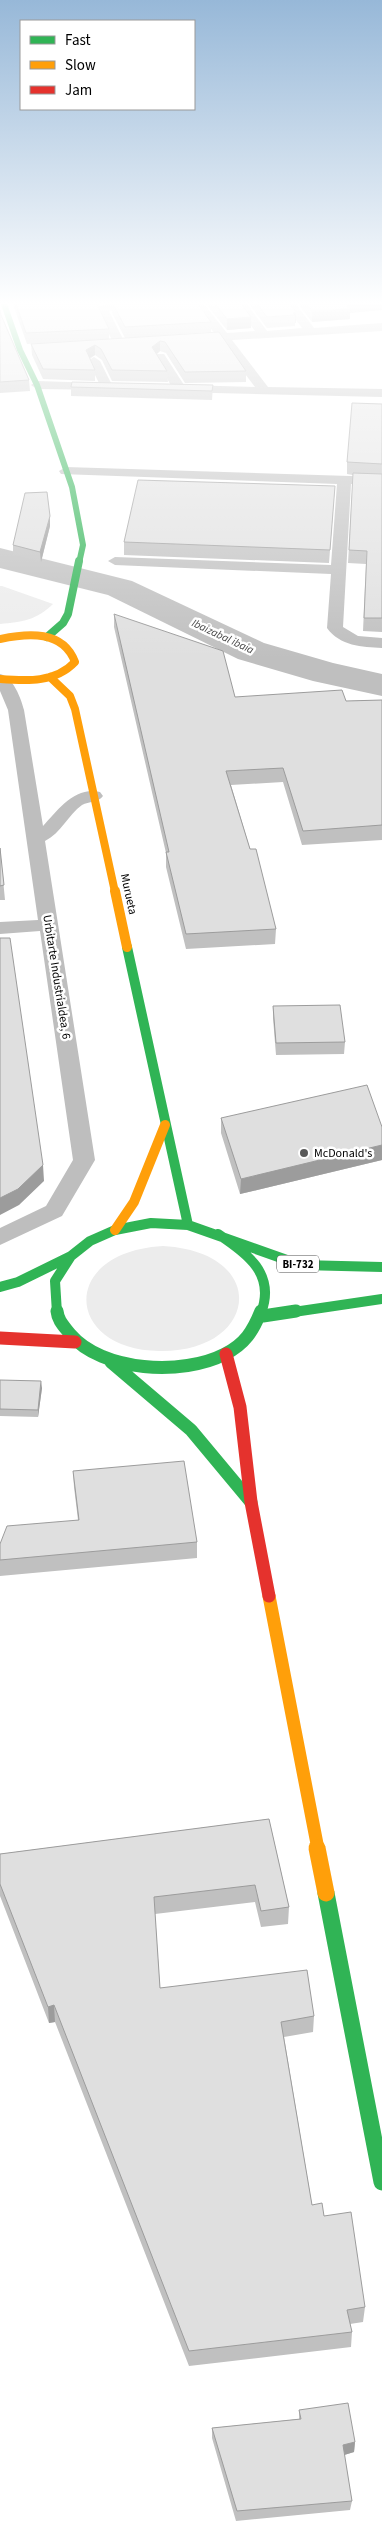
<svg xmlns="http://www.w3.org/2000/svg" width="382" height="2533" viewBox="0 0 382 2533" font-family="'Source Sans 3',sans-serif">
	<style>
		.green { fill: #ececec }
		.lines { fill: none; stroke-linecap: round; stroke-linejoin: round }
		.river { fill: #bfbfbf; fill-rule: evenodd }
		.street { fill: #bebebe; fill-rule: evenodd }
		.fast-far4 { stroke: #30b455; stroke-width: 6 }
		.fast-far3 { stroke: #30b455; stroke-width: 8 }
		.fast-far2 { stroke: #30b455; stroke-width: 10 }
		.fast-far1 { stroke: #30b455; stroke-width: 13 }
		.fast { stroke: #30b455; stroke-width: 17 }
		.slow-far3 { stroke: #ff9f0a; stroke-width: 8 }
		.slow-far2 { stroke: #ff9f0a; stroke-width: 10 }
		.slow-far1 { stroke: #ff9f0a; stroke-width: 13 }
		.slow { stroke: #ff9f0a; stroke-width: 17 }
		.jam { stroke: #e5322d; stroke-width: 13 }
		.wall { fill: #c0c0c0 }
		.shaded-wall { fill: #9c9c9c }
		.building { fill: #dfdfdf; stroke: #9c9c9c }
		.poi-dot { fill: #595959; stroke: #fff; stroke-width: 2 }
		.labels { text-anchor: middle; stroke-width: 5; stroke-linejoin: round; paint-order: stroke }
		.far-water-label { font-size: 11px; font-style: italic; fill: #444; stroke: #fff }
		.shield { fill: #fff; stroke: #4c4c4c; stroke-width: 1 }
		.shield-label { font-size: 11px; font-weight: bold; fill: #000 }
		.street-label { font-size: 12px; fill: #000; stroke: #fff }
		.poi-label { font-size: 12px; fill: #000; stroke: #fff; text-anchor: start }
	</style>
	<rect width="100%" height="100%" fill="#fff"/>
	<path class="green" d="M0,586H2L53,604C37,620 22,622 0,624Z
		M163,1246C271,1252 259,1353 159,1351C65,1350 58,1252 163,1246Z"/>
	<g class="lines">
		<path class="river" d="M0,548L132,581L264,643L333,663L382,674V696L313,681L238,659L108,595L0,568Z"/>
		<path class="street" d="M109,304L150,305L144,309L109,311L125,343L123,346H115L96,308L98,306Z
			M192,304H204L227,333L255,331L235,304H247L267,331L302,328L284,304H296L314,328L382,323V331L232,340L268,387L382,389V397L175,392L154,357L156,354H164L184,385L255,387L220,341L185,342L183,339L185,336L215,334Z
			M94,357L100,361L113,387L112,390L37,389L31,385L37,381L99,383L88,361Z
			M66,467L382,477V485L351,484L343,627L358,636L382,638V648C362,647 340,646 327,628L331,574L115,565L108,561L115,557L331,565L337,484L61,474L59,471Z
			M0,674C13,677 21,698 24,710L43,826C58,810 75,786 100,792L103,796C98,803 89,801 82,805C68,815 61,833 45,841L95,1160L62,1216L0,1245V1228L46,1206L73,1160L40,931L0,934V922L38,920L8,710L0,691Z"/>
		<path class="fast-far4" d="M4,304L20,350L37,385L72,487L83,545L79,563"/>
		<path class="fast-far3" d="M47,637L63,623L68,614L79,561"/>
		<path class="fast-far2" d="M127,947L188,1225
			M218,1234C247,1253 276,1274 261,1313
			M0,1287L18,1282L71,1256L90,1241L115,1230L151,1223L188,1225L301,1265L382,1267
			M57,1313L55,1281L71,1256
			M287,1313L382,1299"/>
		<path class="fast-far1" d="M57,1311C58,1321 64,1326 70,1334C102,1372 183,1376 225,1354C245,1344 253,1331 261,1311
			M263,1316L296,1311
			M111,1362L191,1430L251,1502"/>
		<path class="fast" d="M326,1893L382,2182"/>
		<path class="slow-far3" d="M0,639C28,633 63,630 75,662C55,683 27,681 0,679
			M50,677L70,696L75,709L115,892"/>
		<path class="slow-far2" d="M115,891L127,947
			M115,1230L134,1202L165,1125"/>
		<path class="slow-far1" d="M269,1596L318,1849"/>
		<path class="slow" d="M317,1848L326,1893"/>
		<path class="jam" d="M0,1338L75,1342
			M226,1354L240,1407L251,1502L269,1596"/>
	</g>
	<path class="wall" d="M13,304H100L98,306L109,329V339L27,344Z
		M112,304H198L211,322V332L125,338L112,313Z
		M206,304H241L251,328L227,330Z
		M249,304H290L296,312V323H295V326L267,328Z
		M298,304H382L350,313V319L312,322Z
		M0,310L1,315L29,380L30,391L0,393Z
		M219,332L246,371V382L185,383L166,353L160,351L157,354L167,371L168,382L112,381L102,360L95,355L90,359L95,370V381L43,379L32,355L31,344Z
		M213,385L212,400L71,396V387Z
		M382,404V632L363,631L366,564L348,563L353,475L347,474V462Z
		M335,486L329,563L124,555V542Z
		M50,516V526L41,562L13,555V545Z
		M114,614L235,697L346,701L382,700V840L302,845L283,782L231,785L250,849L276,929L275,944L186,949L166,867V853L114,627Z
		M0,848L5,900H0Z
		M273,1006L345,1042L344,1054L276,1055L273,1018Z
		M221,1118L382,1127V1160L240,1194L221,1133Z
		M0,1380L42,1388L38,1417L0,1416Z
		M73,1471L197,1542V1558L0,1576V1544L78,1520L74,1487Z
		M269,1819L289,1907L288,1924L261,1927L255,1902L155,1914L160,1988L314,2016L313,2032L284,2037L312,2205L324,2216L365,2307L363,2322L350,2324L352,2332L351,2347L189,2366L55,2022L49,2023L0,1896V1854Z
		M299,2410L355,2442L354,2452L344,2455L352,2501L350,2510L236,2521L212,2438V2428L299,2419Z"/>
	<path class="shaded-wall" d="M345,304H382V310L350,313V319L312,322V311Z
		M296,312V323H295V315L293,313Z
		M251,317V328L227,330V319Z
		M160,341V351L152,358V347Z
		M95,345V355L86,360V350Z
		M50,516V526L41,562L40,552Z
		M382,1145V1160L240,1194L241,1179Z
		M43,1165L44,1181L19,1205L0,1215V1198Z
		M41,1381L42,1388L38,1417V1410Z
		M54,2005L55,2022L49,2023L48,2007Z
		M355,2442L354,2452L341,2456L343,2445Z"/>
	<path class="building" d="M16,304H97L109,329L26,333Z
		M113,304H198L211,322L125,327Z
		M215,304H241L251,317L227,319Z
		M257,304H290L296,312L293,313L295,315L267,317Z
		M307,304H346L350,309L312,311Z
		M0,310L1,315L29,380L0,382Z
		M219,332L246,371L185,372L165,342L160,341L152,347L167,371L112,370L101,349L95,345L86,350L95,370L43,369L31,344Z
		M72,382L213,385L212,391L71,387Z
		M352,403L382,404V464L347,462Z
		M353,473L382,474V618H364L367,551L349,550Z
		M138,480L335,486L330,550L124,542Z
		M47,492L50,516L40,552L13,545L25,493Z
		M114,614L223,651L235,697L342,690L346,701L382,700V825L303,831L283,768L226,771L250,849H256L276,929L186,934L166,852H169Z
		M0,848L4,885L0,886Z
		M0,938H10L43,1165L18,1189L0,1198Z
		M340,1005L345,1042L276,1043L273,1006Z
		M367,1085L382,1127V1145L241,1179L221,1118Z
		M0,1380L41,1381L38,1410L0,1409Z
		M184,1461L197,1542L0,1560V1544L7,1526L79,1520L73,1471Z
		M269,1819L289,1907L261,1911L255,1885L154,1897L160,1988L307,1970L314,2016L281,2022L312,2205L322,2203L324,2216L351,2212L365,2307L347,2310L352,2332L189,2351L54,2005L48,2007L0,1884V1854Z
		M348,2403L355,2442L343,2445L352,2501L237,2511L212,2428L301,2419L299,2410Z"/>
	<linearGradient id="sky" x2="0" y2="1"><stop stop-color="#97b8d8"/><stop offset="0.46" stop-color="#fff"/><stop offset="1" stop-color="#fff" stop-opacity="0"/></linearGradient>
	<rect width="382" height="659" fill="url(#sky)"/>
	<circle class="poi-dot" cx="304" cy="1153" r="5"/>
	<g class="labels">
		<g class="far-water-label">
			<text transform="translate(223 636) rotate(25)" y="4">Ibaizabal ibaia</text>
		</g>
		<rect class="shield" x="277" y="1255.5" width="42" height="17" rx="4"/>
		<g class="shield-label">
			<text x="298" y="1268">BI-732</text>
		</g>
		<g class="street-label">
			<text transform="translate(129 894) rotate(78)" y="4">Murueta</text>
			<text transform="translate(57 977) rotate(81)" y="4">Urbitarte Industrialdea, 6</text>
		</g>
		<g class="poi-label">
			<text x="314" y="1157">McDonald's</text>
		</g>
	</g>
	<rect x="20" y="20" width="175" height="90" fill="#ffffff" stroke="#999999"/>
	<rect x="30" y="36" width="25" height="8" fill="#30b455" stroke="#999999"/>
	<text x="65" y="45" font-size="15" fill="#000000">Fast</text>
	<rect x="30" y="61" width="25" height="8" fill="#ff9f0a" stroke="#999999"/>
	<text x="65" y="70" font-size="15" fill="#000000">Slow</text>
	<rect x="30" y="86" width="25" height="8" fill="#e5322d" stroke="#999999"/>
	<text x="65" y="95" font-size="15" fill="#000000">Jam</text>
</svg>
